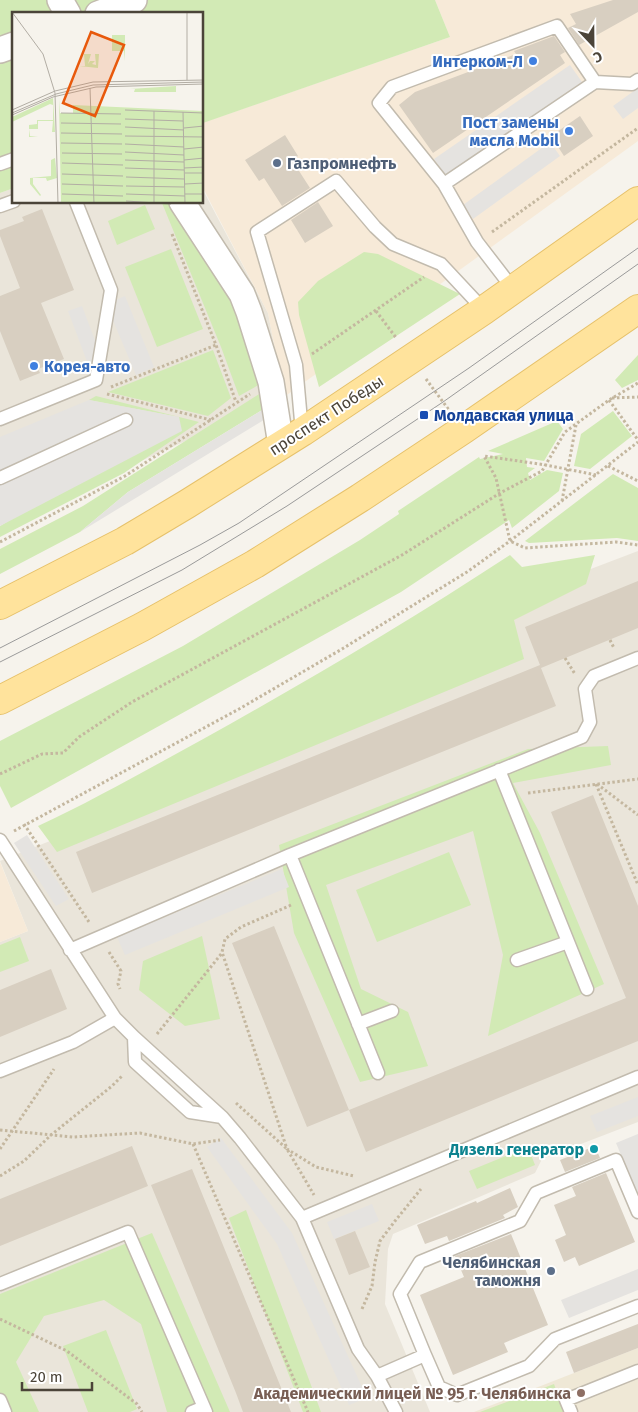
<svg xmlns="http://www.w3.org/2000/svg" width="638" height="1412" viewBox="0 0 638 1412" font-family="'Fira Sans',sans-serif">
	<style>
		.residential { fill: #eae5da }
		.commercial { fill: #f7ead8 }
		.education { fill: #efe8d6 }
		.green { fill: #d2eab5 }
		.parking { fill: #e5e3e0 }
		.building { fill: #d8cfc1 }
		.lines { fill: none; stroke-linecap: round; stroke-linejoin: round }
		.lane-casing { stroke: #c2bbae; stroke-width: 15 }
		.street-casing { stroke: #c2bbae; stroke-width: 28 }
		.primary-casing { stroke: #e6c16a; stroke-width: 30 }
		.path { stroke: #c4b79f; stroke-width: 3; stroke-dasharray: 2.5 2.5; stroke-linecap: butt }
		.lane { stroke: #fff; stroke-width: 12 }
		.street { stroke: #fff; stroke-width: 25 }
		.primary { stroke: #ffe39c; stroke-width: 28 }
		.tram { stroke: #9a9a9a; stroke-width: 1 }
		.shop-dot { fill: #3f7fe0; stroke: #fff; stroke-width: 2 }
		.service-dot { fill: #5c6f8a; stroke: #fff; stroke-width: 2 }
		.transit-dot { fill: #1a4fb4; stroke: #fff; stroke-width: 2 }
		.culture-dot { fill: #0f9aa8; stroke: #fff; stroke-width: 2 }
		.education-dot { fill: #8d6e63; stroke: #fff; stroke-width: 2 }
		.labels { text-anchor: middle; stroke-width: 4; stroke-linejoin: round; paint-order: stroke }
		.shop-label { font-size: 16px; font-weight: bold; fill: #366cbe; stroke: #fff; text-anchor: end }
		.service-label { font-size: 16px; font-weight: bold; fill: #4e5e75; stroke: #fff; text-anchor: start }
		.street-label { font-size: 16px; fill: #4b4439; stroke: #fff }
		.transit-label { font-size: 16px; font-weight: bold; fill: #164399; stroke: #fff; text-anchor: start }
		.culture-label { font-size: 16px; font-weight: bold; fill: #0d838f; stroke: #fff; text-anchor: end }
		.education-label { font-size: 16px; font-weight: bold; fill: #785e54; stroke: #fff; text-anchor: end }
		.inset-road { fill: none; stroke: #b2ada4; stroke-width: 1 }
		.view { fill: #e8590c; fill-opacity: 0.15; stroke: #e8590c; stroke-width: 2.5 }
		.inset-edge { fill: none; stroke: #4b4439; stroke-width: 2.5 }
	</style>
	<rect width="100%" height="100%" fill="#f6f3ec"/>
	<path class="residential" d="M14,188V202H202L203,190L268,313L284,397L0,524V193Z
		M638,551V1122L542,1159L535,1173L393,1234L388,1249L385,1304L430,1412H0V942L28,931L0,861L487,666L465,617Z"/>
	<path class="commercial" d="M435,0H638V141L284,397L268,313L203,188L202,123L450,37Z
		M0,862L28,931L0,942Z"/>
	<path class="education" d="M638,1348V1412H474L574,1373Z"/>
	<path class="green" d="M0,0H435L450,37L203,123L202,14H14V188L0,193Z
		M162,203H171L236,303L262,383L239,396L221,347Z
		M145,205L155,229L117,245L108,221Z
		M171,249L203,329L157,347L125,267Z
		M364,252L378,254L460,294L319,387L299,315L298,302L318,281Z
		M213,350L231,398L208,416L108,392Z
		M638,355V380L622,388L615,380Z
		M264,391L267,407L128,492L80,532L0,574V549L83,506Z
		M96,396L199,422L124,473L0,537V526L179,417L89,400Z
		M613,411L632,436L590,469L574,466L581,434Z
		M557,421L563,429L544,461L526,458L527,467L535,468L528,473L530,480L547,470L563,473L559,491L512,528L509,520L401,592L11,808L0,786V741L183,646L360,540L399,514L398,511L479,457L480,459L503,454L488,451Z
		M613,474L638,488V541L617,538L529,543L525,541Z
		M510,555L522,567L595,555L586,584L514,620L524,659L57,852L38,826C96,799 150,768 205,738C309,680 411,620 510,555Z
		M608,746L611,765L513,783L540,833L604,984L488,1036L503,955L473,831L326,885L361,989L408,1012L428,1066L360,1082L294,933L279,845L528,749Z
		M449,852L471,905L377,942L356,890Z
		M202,936L220,1019L185,1026L139,990L143,961Z
		M20,937L29,961L0,972V945Z
		M528,1147L535,1165L477,1189L469,1171Z
		M246,1210L321,1412H303L229,1218Z
		M152,1233L230,1412H167L141,1324L104,1300L44,1316L16,1362L39,1412H0V1294Z
		M106,1330L137,1409L130,1412H88L63,1346Z
		M554,1384L564,1412H480Z"/>
	<path class="parking" d="M570,65L582,82L446,176L434,159Z
		M638,88V108L623,119L613,106Z
		M550,142L560,156L473,219L463,205Z
		M125,296L154,367L136,375L106,304Z
		M82,306L102,359L88,364L68,311Z
		M89,400L179,417L182,431L0,526V437Z
		M267,407L272,415L80,532L128,492Z
		M27,835L69,899L56,906L14,843Z
		M282,869L289,887L125,955L117,937Z
		M638,1097V1116L597,1132L590,1116Z
		M638,1134V1196L616,1143Z
		M221,1138L292,1233L367,1398L349,1405L277,1244L207,1147Z
		M372,1204L379,1221L334,1239L327,1222Z
		M638,1269V1290L569,1318L561,1300Z"/>
	<path class="building" d="M613,0H638V12L579,45L568,28L576,24L570,14Z
		M554,36L565,52L560,55L565,63L433,153L399,105L415,92L516,54L514,51Z
		M580,116L593,136L564,156L551,136Z
		M285,135L298,156L292,160L310,188L282,206L264,178L259,181L245,160Z
		M318,202L333,226L305,243L291,220Z
		M42,209L74,290L41,303L64,359L38,369L40,373L20,381L0,331V296L20,288L0,236V230L24,221L22,217Z
		M638,581V628L541,668L556,706L92,893L76,852L540,665L525,627Z
		M593,795L638,906V1041L366,1152L349,1110L626,998L551,812Z
		M274,926L349,1110L307,1127L232,943Z
		M51,969L67,1009L0,1037V990Z
		M132,1146L148,1186L0,1246V1199Z
		M595,1146L600,1158L565,1172L560,1160Z
		M192,1169L291,1412H243L236,1393L151,1185Z
		M606,1173L635,1242L579,1266L575,1257L564,1262L555,1240L566,1235L554,1205L576,1196L572,1187Z
		M510,1188L518,1207L503,1215L505,1218L449,1241L447,1236L425,1244L417,1225L476,1201L477,1203Z
		M355,1231L370,1267L349,1275L335,1239Z
		M511,1234L548,1325L504,1343L508,1352L453,1375L420,1295L464,1277L455,1256Z
		M638,1324V1348L574,1373L566,1352Z"/>
	<g class="lines">
		<defs>
			<path id="lane" d="M0,164L14,159
				M444,184L379,103L392,87L557,26L595,82
				M0,206L14,201
				M514,290L477,242L444,184L595,82L632,84L638,80
				M0,419L96,380L111,290L76,202
				M302,432L296,365L257,232L336,181L375,227L393,244L441,264L484,310
				M0,478L126,420
				M499,770L587,989
				M0,840L115,1018L134,1037L222,1117L240,1138L302,1218L358,1349L377,1376L396,1412
				M290,855L378,1073
				M70,950L290,855L582,737L590,722L585,689L594,676L638,658
				M517,960L568,942
				M358,1024L392,1011
				M134,1037L135,1062L190,1112L222,1117
				M0,1071L73,1042L115,1018
				M302,1218L638,1077
				M0,1284L128,1232L206,1412
				M425,1355L400,1294L420,1262L520,1221L536,1193L616,1160L638,1212
				M377,1376L425,1355L439,1387L457,1395L529,1366L555,1339L638,1306
				M0,1400L5,1412
				M192,1412L204,1407
				M571,1412L566,1400L638,1371"/>
			<path id="street" d="M60,0L68,14
				M98,14L134,0
				M0,50L14,45
				M182,202L242,294L249,312L271,382L281,445"/>
			<path id="primary" d="M0,605L125,541L187,504L302,432L484,310L638,201
				M0,700L142,627L255,564L360,498L464,429L638,309"/>
		</defs>
		<use href="#lane" class="lane-casing"/>
		<use href="#street" class="street-casing"/>
		<use href="#primary" class="primary-casing"/>
		<path class="path" d="M492,232L638,128
			M172,234L216,345L236,402
			M376,311L397,339
			M312,354L424,277
			M426,379L449,410
			M111,387L216,345
			M107,394L211,420
			M612,398L638,397
			M609,400L638,440
			M608,466L638,481
			M596,475L546,465L484,456L496,478L510,541L525,548L616,542L638,545
			M562,501L576,425
			M0,542L125,476L250,394
			M610,640L614,648
			M565,658L575,674
			M0,774L42,754L63,753L79,737L132,702L402,555L500,493L542,471L565,432L609,400L638,383
			M596,784L638,885
			M597,784L638,815
			M528,793L638,779
			M24,824L89,922
			M14,831L239,709L342,649L467,572L510,541L638,442
			M291,905L241,927L225,939L222,952L287,1149L316,1167L354,1176
			M109,952L121,971L118,984L120,989
			M157,1034L222,953
			M236,1103L287,1149L314,1195
			M0,1130L73,1137L140,1133L193,1144L220,1140
			M193,1144L308,1412
			M0,1149L54,1069
			M0,1176L24,1161L51,1135L112,1086L123,1075
			M362,1309L372,1286L375,1262L380,1241L395,1221L421,1189
			M0,1319L67,1351L137,1404L142,1412"/>
		<use href="#lane" class="lane"/>
		<use href="#street" class="street"/>
		<use href="#primary" class="primary"/>
		<path class="tram" d="M0,648L200,545L239,523L469,368L638,248
			M0,662L182,570L287,506L443,402L638,264"/>
	</g>
	<g class="shop-dot">
		<circle cx="533" cy="61" r="5"/>
		<circle cx="569" cy="131" r="5"/>
		<circle cx="34" cy="366" r="5"/>
	</g>
	<g class="service-dot">
		<circle cx="277" cy="163" r="5"/>
		<circle cx="551" cy="1271" r="5"/>
	</g>
	<rect class="transit-dot" x="419" y="410" width="10" height="10" rx="2.5"/>
	<circle class="culture-dot" cx="594" cy="1149" r="5"/>
	<circle class="education-dot" cx="581" cy="1393" r="5"/>
	<g class="labels">
		<g class="shop-label">
			<text x="523" y="67">Интерком-Л</text>
			<text x="559" y="128">Пост замены<tspan x="559" dy="18">масла Mobil</tspan></text>
			<text x="44" y="372" text-anchor="start">Корея-авто</text>
		</g>
		<g class="service-label">
			<text x="287" y="169">Газпромнефть</text>
			<text x="541" y="1268" text-anchor="end">Челябинская<tspan x="541" dy="18">таможня</tspan></text>
		</g>
		<g class="street-label">
			<text transform="translate(326 415) rotate(-33)" y="6">проспект Победы</text>
		</g>
		<g class="transit-label">
			<text x="434" y="421">Молдавская улица</text>
		</g>
		<g class="culture-label">
			<text x="584" y="1155">Дизель генератор</text>
		</g>
		<g class="education-label">
			<text x="571" y="1399">Академический лицей № 95 г. Челябинска</text>
		</g>
	</g>
	<g transform="translate(12 12)">
		<rect width="191" height="191" fill="#f6f3ec"/>
		<path d="M100,23H113V49L112,39H100ZM72,42H79L76,52L78,49H83L80,52L84,53L83,42H87L86,56L67,54H73ZM164,74V80H122L123,77H118ZM41,86L43,120H40L41,109H26V117H17L18,124L26,125H17V113L25,112V108H41V93L38,92L0,110V105ZM47,87L48,101H61V93L191,99V191H49ZM43,146L45,166L35,169L34,166H21V172L29,183L28,184L18,172V166L39,164V148Z" fill="#d2eab5"/>
		<path class="inset-road" d="M0,0L31,42L43,81L46,192M175,0V68M78,76L82,192M0,98L43,79L81,70L192,68M113,98L192,101M142,99V192M171,100L173,192M0,101L44,82L81,73L192,70M49,101L109,102M0,103L41,85L84,75L192,72M113,107L171,109M49,111L109,112M113,115L172,118M172,116L192,114M49,121L110,122M113,124L192,125M49,131L110,132M113,132L172,135M172,137L192,135M113,140L172,143M50,141L110,142M113,148L172,150M172,148L192,146M50,151L111,153M113,156L172,158M172,156L192,155M173,161H192M50,162L111,164M114,165L172,167M50,172L111,174M173,172L192,171M114,174L172,175M50,182L111,184M114,182L173,184M173,182H192M114,189L159,192"/>
		<path class="view" d="M79,20L112,33L83,104L51,91Z"/>
		<rect width="191" height="191" class="inset-edge"/>
	</g>
	<g transform="translate(593 45) rotate(158)" stroke="#ffffff" stroke-width="4" paint-order="stroke">
	<path d="M0-4L9 19L0 12L-9 19Z" fill="#4b4439"/>
	<text y="-8" font-size="14" font-weight="bold" text-anchor="middle" fill="#4b4439">С</text>
	</g>
	<path d="M22 1382v8h70v-8" fill="none" stroke="#4b4439" stroke-width="2.5"/>
	<text x="30" y="1382" font-size="15" fill="#4b4439" stroke="#ffffff" stroke-width="4" paint-order="stroke">20 m</text>
</svg>
